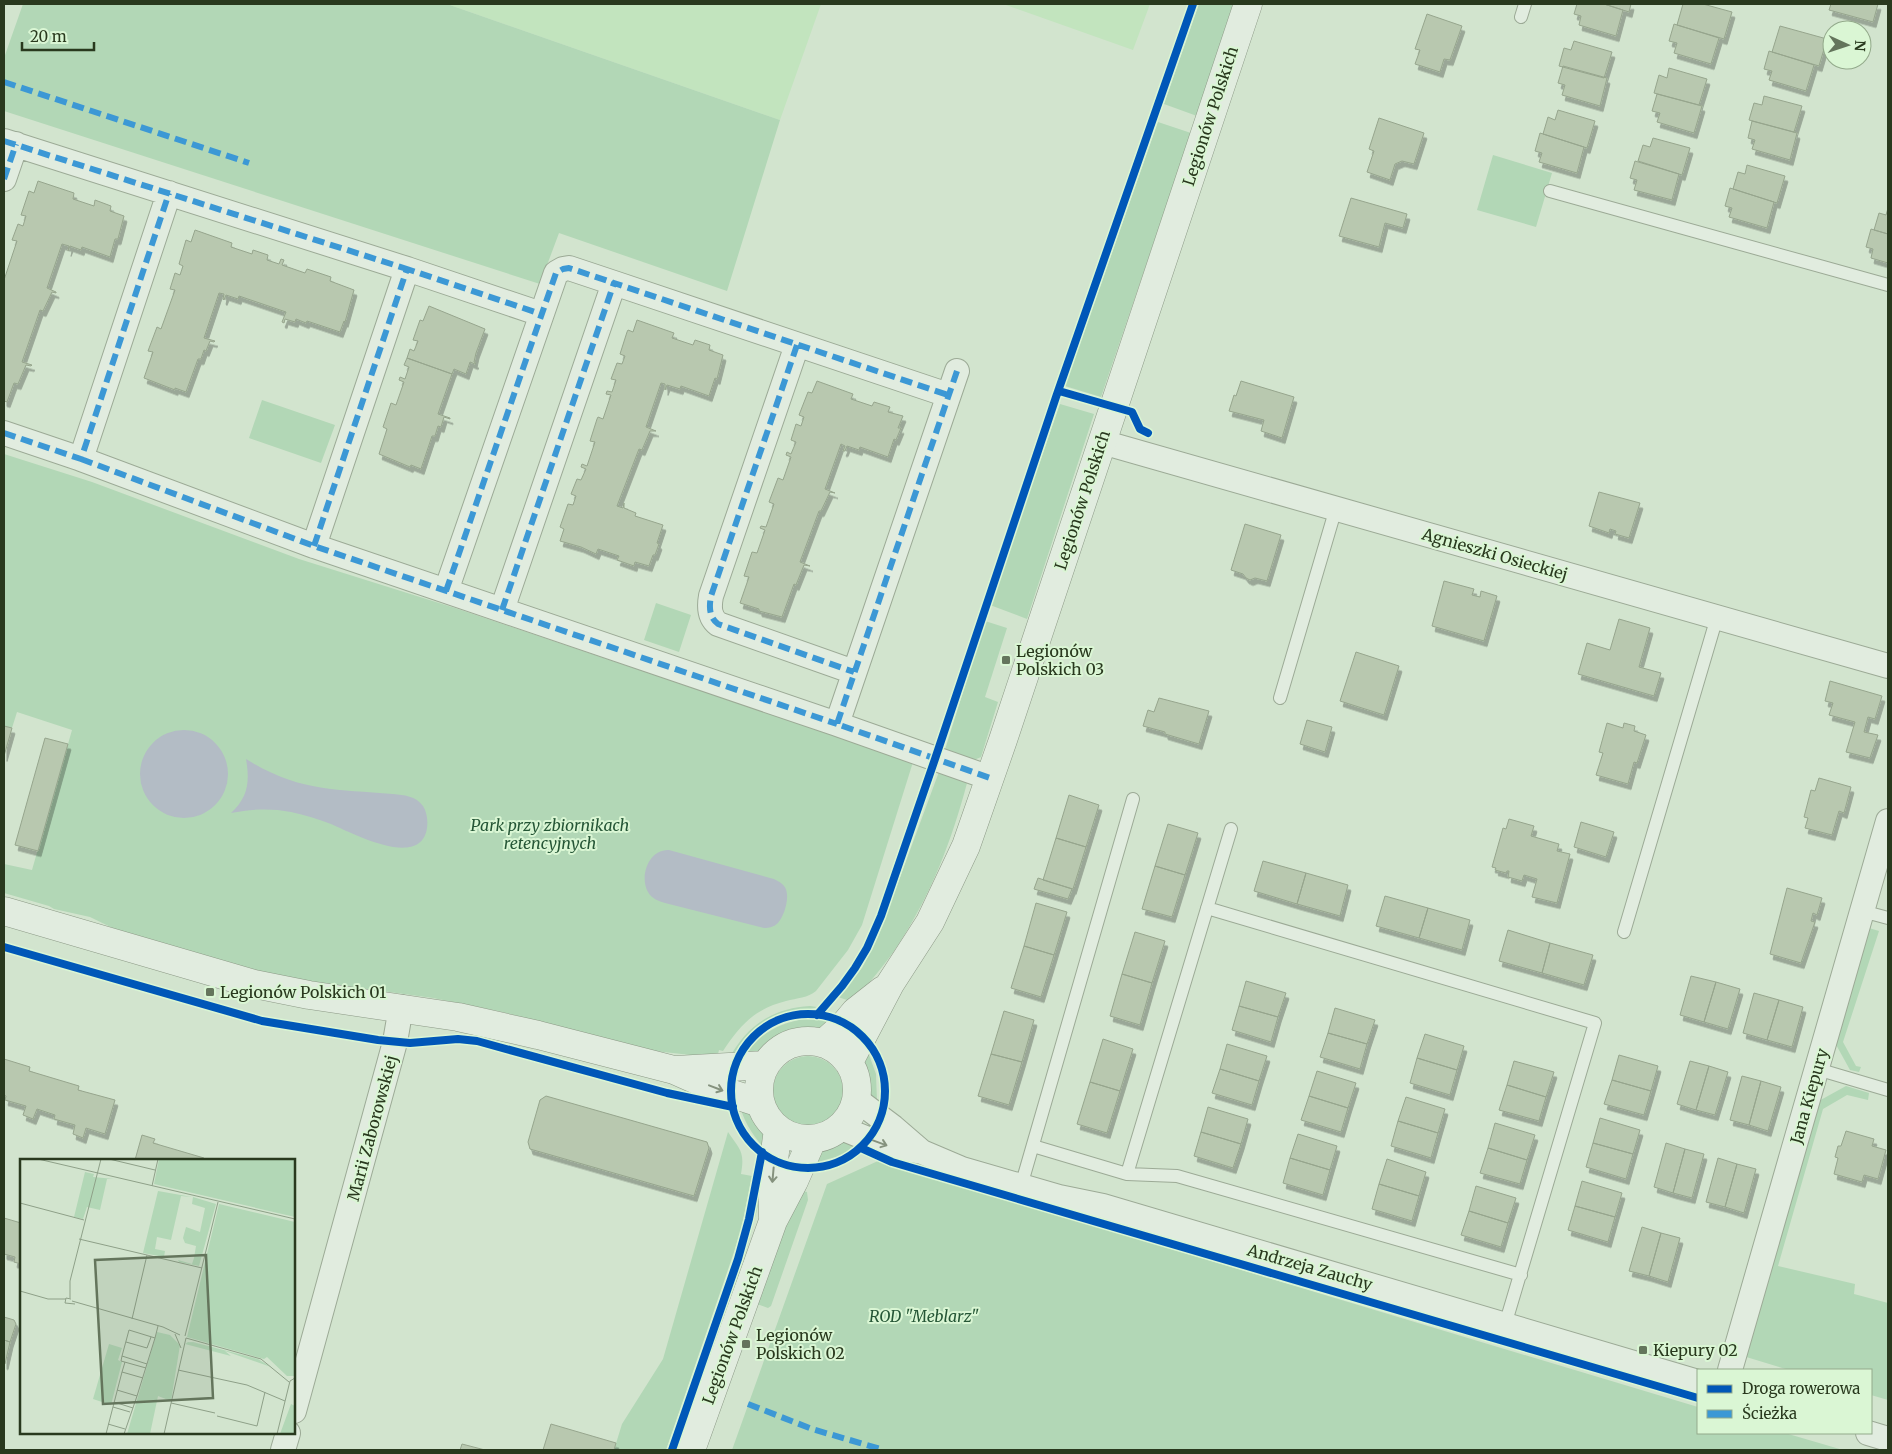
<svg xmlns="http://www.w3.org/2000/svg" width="1892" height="1454" viewBox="0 0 1892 1454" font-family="Merriweather,serif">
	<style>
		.farmland { fill: #c2e4be }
		.green { fill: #b2d7b6 }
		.water { fill: #b3bcc5 }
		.building { fill: #b8c8af; stroke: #96a58d; filter: url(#shadow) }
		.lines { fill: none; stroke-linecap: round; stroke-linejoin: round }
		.lane-casing { stroke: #9caa96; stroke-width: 14 }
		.street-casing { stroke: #9caa96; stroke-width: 26 }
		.secondary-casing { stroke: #8c9986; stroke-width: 29 }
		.lane { stroke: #e1ecdf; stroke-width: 12 }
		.street { stroke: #e1ecdf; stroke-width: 24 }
		.secondary { stroke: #e1ecdf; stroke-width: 28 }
		.quiet { stroke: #3c98d5; stroke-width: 6; stroke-dasharray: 12 6; stroke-linecap: butt }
		.cycleway-casing { stroke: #daf6d4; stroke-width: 11 }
		.cycleway { stroke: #0057b8; stroke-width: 8 }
		.oneway { stroke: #85927e }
		.poi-dot { fill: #64755c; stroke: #daf6d4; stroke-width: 2 }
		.labels { text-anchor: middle; stroke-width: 4; stroke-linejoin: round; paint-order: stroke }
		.street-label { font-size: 16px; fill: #29391e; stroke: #daf6d4 }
		.poi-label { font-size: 16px; fill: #29391e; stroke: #daf6d4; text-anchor: start }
		.park-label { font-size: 16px; font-style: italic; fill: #255636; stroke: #daf6d4 }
		.inset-road { fill: none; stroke: #8ea088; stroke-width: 1 }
		.view { fill: #64755c; fill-opacity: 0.15; stroke: #64755c; stroke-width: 2.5 }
		.inset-edge { fill: none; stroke: #29391e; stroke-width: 2.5 }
	</style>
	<defs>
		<filter id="shadow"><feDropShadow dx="3" dy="5.5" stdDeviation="0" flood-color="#0004"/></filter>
	</defs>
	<rect width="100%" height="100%" fill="#d2e4ce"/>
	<path class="farmland" d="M447,4H821L780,120Z
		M1003,4H1150L1133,50Z"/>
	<path class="green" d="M23,4H447L780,120L727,291L559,233L540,284L4,111V58Z
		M1199,4H1233L1197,116L1164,104Z
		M1158,122L1191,133L1101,397L1065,386Z
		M1493,155L1552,173L1536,227L1477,210Z
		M262,400L335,425L321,463L249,438Z
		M1060,404L1094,414L1027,619L990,605Z
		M4,454L92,482L299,559L455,608L913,762L862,925L848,950L816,991C808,998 797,998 786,1001C755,1009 741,1024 723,1051L719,1050L717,1058L655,1051L498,1011L433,998L258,974L129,936L90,917L54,909L49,906L4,893V864L32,870L72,730L17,712L12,728L4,726Z
		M656,603L691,615L679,652L644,640Z
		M985,621L1007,628L985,697L998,702L981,757L974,760L944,753Z
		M940,769L966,779L967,783C952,840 931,895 898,945C885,965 868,984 853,1002L838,997L862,968L878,937Z
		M1869,928L1879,931L1843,1042L1856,1066L1861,1067L1859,1072L1850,1070L1834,1041Z
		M810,1006L817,1007C813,1010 785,1012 775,1016C762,1022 749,1032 741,1043C737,1049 735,1054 729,1059C746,1026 773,1008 810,1006Z
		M804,1019L822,1020L834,1023L817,1032H802L786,1036L764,1052L744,1058C755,1035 780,1023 804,1019Z
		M868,1052L876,1074L877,1102L874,1103C865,1086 861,1070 868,1052Z
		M773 1091a35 35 0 1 1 70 0a35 35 0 1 1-70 0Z
		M1846,1086L1869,1093L1868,1100L1847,1095L1823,1109L1778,1266L1855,1284L1854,1294L1888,1303V1400L1871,1395V1370H1789L1743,1356L1773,1265L1817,1102Z
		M739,1102C752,1112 760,1123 766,1139L763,1147C751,1133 743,1120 739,1102Z
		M728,1132C740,1150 745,1151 741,1174L752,1176L741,1230L734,1252L666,1450H614L622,1424L663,1359Z
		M845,1141L858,1142L843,1155L814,1163C824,1147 826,1143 845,1141Z
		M878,1161L1698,1407V1433H1785L1843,1450H732L827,1184Z
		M762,1179L764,1180C744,1272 710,1361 680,1450H676L741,1262L751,1231Z
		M799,1190L807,1192L808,1200L771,1306L768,1308L757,1304Z"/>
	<path class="water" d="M140 774a44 44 0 1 1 88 0a44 44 0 1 1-88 0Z
		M246,759C299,792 334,789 393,794C404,795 416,796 423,806C427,812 428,821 427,828C421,870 352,833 331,824C318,819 305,815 291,812C271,808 251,809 231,813C248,797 250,782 246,759Z
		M669,850L770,878C775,879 781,882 784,886C791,894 785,915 778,923C774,927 769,928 764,928L665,903C659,901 652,899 648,892C639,876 649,849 669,850Z"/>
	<path class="building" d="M1577,4H1604L1623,10L1616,36L1579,25L1581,16L1574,14Z
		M1604,4H1631L1629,12Z
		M1683,4H1703L1732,12L1724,39L1677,25Z
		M1831,4H1878L1873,22L1829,10Z
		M1427,14L1462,26L1450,60L1444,59L1440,72L1415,64L1420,50L1415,49Z
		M1674,24L1719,38L1711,64L1674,53L1677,43L1669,41Z
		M1780,26L1827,39L1819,66L1772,52Z
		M1574,41L1612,52L1604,78L1559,66L1564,48L1571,50Z
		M1769,51L1814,65L1806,91L1769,80L1772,71L1764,69Z
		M1563,66L1607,78L1600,106L1562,95L1565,85L1558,83Z
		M1669,68L1707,79L1699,105L1654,93L1659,75L1667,78Z
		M1657,94L1702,106L1694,133L1657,122L1660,113L1652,111Z
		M1764,96L1802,106L1794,132L1749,120L1754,103L1762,105Z
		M1558,110L1595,121L1587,148L1543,134L1548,117L1555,120Z
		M1379,118L1424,133L1414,164L1402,161L1395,164L1390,180L1367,172L1374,151L1369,149Z
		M1752,121L1797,133L1790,160L1752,149L1755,140L1748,138Z
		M1540,133L1584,147L1577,173L1539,162L1542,153L1535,151Z
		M1653,138L1690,148L1682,175L1638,161L1643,145L1650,147Z
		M1635,161L1679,174L1672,200L1634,190L1637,180L1630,178Z
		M1747,165L1785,176L1777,203L1733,189L1738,172L1745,174Z
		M38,181L74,193L73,199L94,206L95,200L111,206L110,211L124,216L118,239H115L110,257L82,247L81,250L70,246L68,251L69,246L62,244L47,288L56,292V293L52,292L43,311L40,310L22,362L32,365L31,366L26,365L18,384L14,383L7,402L4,401V280L17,241L12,240L18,224L23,226L26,216L21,215L29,191L34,193Z
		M1730,188L1774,202L1767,228L1729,217L1732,208L1725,206Z
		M1351,198L1407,214L1403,228L1385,223L1379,247L1339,236Z
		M1888,208V234L1874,230L1879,213L1886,215Z
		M1871,229L1888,234V263L1871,258L1873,249L1866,247Z
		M195,230L232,243L231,247L252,254L253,250L268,255L267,260L279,264L281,259L284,260L282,265L305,273L307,269L331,277L330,281L354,290L345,322L344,321L340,332L307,321L306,323L296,319L295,322L285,319L284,323L282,322L286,312L239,296L238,299L226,295L224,300L223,299L224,294L219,293L204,338L215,341L214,342L210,341L206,351L204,350L201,359H198L186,392L175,388V390L144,378L153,352L148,351L157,327L161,329L175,290L170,289L175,273L180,275L183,266L179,264L186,240L191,242Z
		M429,306L485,329L476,353L474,362L476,363L475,364L470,362L466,374L454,369L452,374L407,358L410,349L414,351L418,341L413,340L420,320L423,321Z
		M637,320L674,333L672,338L693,345L695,340L710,345L709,350L723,355L717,379L715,378L709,396L681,386L680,389L667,385L665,390V384L661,383L646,427L656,431H650L642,450L639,449L617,506L623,508L624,503V508L636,513L635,516L663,525L657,543L659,544L655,555H653L649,566L635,562L634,566L617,560L619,556L598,549L596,554L581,547L560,541L564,529L560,527L568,504L573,505L576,496L571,494L577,479L581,480L586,469L581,467L582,464L587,466L595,442L590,441L597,419L598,417L603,419L611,395L606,394L607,391L612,392L616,380L611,379L617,363L622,364L625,356L620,354L627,332L628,330L633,332Z
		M407,358L452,374L438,414L450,418V419L444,417L441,427L438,426L435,436H432L421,469L411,465L410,467L379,454L387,429L383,427L391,403L396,405L404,382L399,380L400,377L405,379L409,367L404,365Z
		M817,381L853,394L851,399L872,406L874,402L890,407L888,412L903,416L898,428H901L896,440L894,439L888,457L860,447L859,450L847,446L845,451H843L845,446L841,444L825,489L835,493L830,492L821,511H819L800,562L810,566L804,565L796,585L794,584L782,617L759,611V609L740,603L749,577L744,576L752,552L757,553L765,530L760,528L761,526L766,527L774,504L769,502L778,478L783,480L791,457L786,455L787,452L791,454L796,442L791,440L796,424L801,426L804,417L799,415L808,392L812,393Z
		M1241,381L1294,397L1282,438L1261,431L1264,420L1229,411L1234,395L1236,396Z
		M1599,492L1640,503L1629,538L1615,534L1616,531L1610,529L1609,533L1589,526Z
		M1245,524L1281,535L1267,581L1255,578L1250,580L1246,578L1243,574L1231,570Z
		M1444,581L1474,589L1472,595L1480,597L1481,591L1497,596L1484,641L1432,626Z
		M1619,619L1650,628L1639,667L1661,673L1654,696L1578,674L1587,643L1610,650Z
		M1356,652L1399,666L1384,715L1340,701Z
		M1830,681L1882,696L1875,719L1868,717L1864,732L1878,735L1870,758L1846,752L1855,722L1829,715L1833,703L1825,701Z
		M1159,698L1209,711L1199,744L1165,734V732L1143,726L1148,710L1154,712Z
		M1307,720L1332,727L1325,752L1300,744Z
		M1607,723L1623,728L1624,723L1635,726L1634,731L1646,735L1637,763L1634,762L1628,784L1596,775L1603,753L1599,752Z
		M4,726L12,728L4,756Z
		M45,738L68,744L38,851L15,845Z
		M1819,778L1851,787L1844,813L1839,811L1832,835L1805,828L1808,818L1804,817L1811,790L1815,791Z
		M1069,795L1099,805L1086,847L1056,838Z
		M1509,819L1534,826L1531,836L1559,844L1557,851L1570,854L1557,903L1532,897L1537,879L1524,875L1522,881L1508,877L1509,871H1507L1506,873L1495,870L1496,868L1492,867L1503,828L1506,829Z
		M1581,822L1614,832L1606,857L1574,847Z
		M1168,824L1198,833L1185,875L1155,866Z
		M1056,838L1086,847L1073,889L1043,880Z
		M1263,861L1306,873L1297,904L1254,891Z
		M1155,866L1185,875L1172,917L1142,909Z
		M1306,873L1348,885L1340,916L1297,904Z
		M1038,878L1072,889L1068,899L1034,889Z
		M1787,888L1822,898L1817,915L1813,913L1811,921L1815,922L1801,963L1770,954Z
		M1385,896L1428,908L1419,938L1376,926Z
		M1036,903L1067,912L1054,955L1024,946Z
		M1428,908L1470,920L1462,950L1419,938Z
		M1508,930L1550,943L1542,973L1499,961Z
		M1135,932L1165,941L1152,983L1122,974Z
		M1550,943L1593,955L1584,985L1542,973Z
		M1024,946L1054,955L1041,997L1011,988Z
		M1122,974L1152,983L1140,1025L1110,1016Z
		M1691,976L1716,982L1704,1022L1680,1015Z
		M1246,981L1286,993L1278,1017L1239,1006Z
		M1716,982L1740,989L1728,1029L1704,1022Z
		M1754,993L1779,1000L1767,1040L1743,1033Z
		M1779,1000L1803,1007L1792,1047L1767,1040Z
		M1239,1006L1278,1017L1271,1042L1232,1030Z
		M1335,1008L1375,1020L1367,1044L1328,1033Z
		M1004,1011L1034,1020L1022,1062L991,1054Z
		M1328,1033L1367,1044L1360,1069L1320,1057Z
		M1425,1034L1464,1046L1457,1070L1417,1058Z
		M1103,1039L1133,1049L1120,1091L1090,1082Z
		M1227,1044L1267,1056L1259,1081L1220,1069Z
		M991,1054L1022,1062L1009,1105L978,1096Z
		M1619,1055L1658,1066L1651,1091L1612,1080Z
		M1417,1058L1457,1070L1450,1095L1410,1083Z
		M4,1059L30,1067L29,1071L79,1086L78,1090L115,1100L105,1134L86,1128L83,1138L73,1134L75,1125L54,1119L55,1115L37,1109L33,1119L23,1115L26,1106L5,1100L6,1096L4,1095Z
		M1514,1061L1554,1072L1546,1097L1507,1085Z
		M1690,1061L1709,1066L1696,1110L1677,1104Z
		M1709,1066L1728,1072L1715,1115L1696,1110Z
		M1220,1069L1259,1081L1252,1105L1212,1093Z
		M1317,1071L1356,1083L1348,1108L1309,1096Z
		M1742,1076L1761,1081L1749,1125L1730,1120Z
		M1612,1080L1651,1091L1644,1115L1604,1104Z
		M1761,1081L1781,1087L1768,1131L1749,1125Z
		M1090,1082L1120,1091L1107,1133L1077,1124Z
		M1507,1085L1546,1097L1539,1121L1499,1110Z
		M546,1096L707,1142L709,1148L694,1196L530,1149L528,1142L540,1100Z
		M1309,1096L1348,1108L1341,1132L1301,1120Z
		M1406,1097L1445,1109L1438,1133L1398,1121Z
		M1208,1107L1248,1119L1241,1144L1201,1132Z
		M1600,1118L1640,1130L1633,1154L1593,1143Z
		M1398,1121L1438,1133L1431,1158L1391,1146Z
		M1495,1123L1535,1135L1527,1160L1488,1148Z
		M1846,1131L1874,1139L1872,1146L1886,1150L1878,1179L1864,1175L1862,1182L1834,1174L1838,1158L1835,1157L1838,1146H1841Z
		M1201,1132L1241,1144L1233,1168L1194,1156Z
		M1298,1134L1337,1146L1330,1170L1290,1158Z
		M142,1135L155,1139L153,1143L204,1158L203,1160H135Z
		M1593,1143L1633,1154L1626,1179L1586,1167Z
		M1666,1143L1685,1149L1673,1193L1654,1187Z
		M1488,1148L1527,1160L1520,1184L1480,1173Z
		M1685,1149L1704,1154L1692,1198L1673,1193Z
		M1290,1158L1330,1170L1323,1195L1283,1183Z
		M1718,1158L1737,1164L1725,1207L1706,1202Z
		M1387,1159L1426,1172L1419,1196L1379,1184Z
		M1737,1164L1756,1169L1744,1213L1725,1207Z
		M1582,1181L1622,1193L1615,1217L1575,1206Z
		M1379,1184L1419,1196L1412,1221L1372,1209Z
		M1476,1186L1516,1198L1508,1223L1469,1211Z
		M1575,1206L1615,1217L1608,1242L1568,1230Z
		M1469,1211L1508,1223L1501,1247L1461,1235Z
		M4,1218L21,1223V1264L14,1262L15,1257L4,1254Z
		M1642,1227L1661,1233L1649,1276L1629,1271Z
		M1661,1233L1680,1238L1668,1282L1649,1276Z
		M4,1317L14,1320L16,1324L10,1342L4,1340Z
		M4,1340L10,1342L5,1364H4Z
		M551,1424L616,1443L614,1450H543Z
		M462,1444L485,1450H460Z"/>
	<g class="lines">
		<defs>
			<path id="lane" d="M1521,17L1525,4
				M1550,191L1888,285
				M1280,698L1336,508
				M1207,908L1595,1023L1505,1325
				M1862,911L1888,918
				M1624,932L1717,617
				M1817,1069L1888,1090
				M1033,1146L1127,1174L1177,1176L1521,1275
				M1127,1174L1231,829
				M1021,1186L1133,799"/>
			<path id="street" d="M4,141L407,269
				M4,179L16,144
				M797,345L711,596C709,607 709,617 718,624L854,672
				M957,371L837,724L990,778
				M4,433L81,459L169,193
				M1102,442L1888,666
				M81,459L314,546L837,724
				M314,546L407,269L541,314
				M446,591L556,273L563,269L569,268L614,283
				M502,610L614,283L948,395
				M857,1100L893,1127L922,1152
				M841,1128L883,1145L922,1152L962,1169L1059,1197L1103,1206L1698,1382
				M1730,1370L1888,821
				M294,1411L395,1042L401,1007
				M1868,1433L1888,1439
				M283,1450L288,1433"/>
			<path id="secondary" d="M4,911L254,984L309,995L458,1017L538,1035L674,1070L717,1089L760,1103
				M759 1090a49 49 0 1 1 98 0a49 49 0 1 1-98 0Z
				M824,1043L845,1024L855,1012L883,990
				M849,1062L890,984L930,922L966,846L1003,740L1248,4
				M676,1070L766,1065
				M773,1217L772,1175L778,1129
				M691,1450L773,1221L794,1181L812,1140"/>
		</defs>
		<use href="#lane" class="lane-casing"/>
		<use href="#street" class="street-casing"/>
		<use href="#secondary" class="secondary-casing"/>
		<use href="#lane" class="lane"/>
		<use href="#street" class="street"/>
		<use href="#secondary" class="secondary"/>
		<path class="quiet" d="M4,82L249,163
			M4,141L407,269
			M4,179L16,144
			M797,345L711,596C709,607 709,617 718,624L854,672
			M957,371L837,724L990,778
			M4,433L81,459L169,193
			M81,459L314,546L837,724
			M314,546L407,269L541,314
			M446,591L556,273L563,269L569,268L614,283
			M502,610L614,283L948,395
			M748,1404L812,1429L884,1450"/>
		<defs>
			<path id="cycleway" d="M1059,391L1132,412L1140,429L1148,433
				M4,947L262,1021L378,1040L410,1043L458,1039L477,1041L667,1093L733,1107
				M731 1091a77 77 0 1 1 154 0a77 77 0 1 1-154 0Z
				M817,1015L842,986L855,968L867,948L881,916L935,759L1056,397L1193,4
				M861,1148L892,1162L1698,1398
				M672,1450L738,1259L749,1219L762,1152"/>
		</defs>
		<use href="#cycleway" class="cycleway-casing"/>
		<use href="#cycleway" class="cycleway"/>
	</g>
	<defs><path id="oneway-shaft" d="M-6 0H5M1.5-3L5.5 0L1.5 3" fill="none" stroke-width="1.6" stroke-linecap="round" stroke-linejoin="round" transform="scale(1.25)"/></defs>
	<g class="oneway">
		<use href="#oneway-shaft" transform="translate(716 1088) rotate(21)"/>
		<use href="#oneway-shaft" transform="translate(880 1143) rotate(20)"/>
		<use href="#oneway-shaft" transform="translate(773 1175) rotate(95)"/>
	</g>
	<g class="poi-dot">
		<rect x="1001" y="655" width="10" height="10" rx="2.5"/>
		<rect x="205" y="987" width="10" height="10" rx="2.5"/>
		<rect x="741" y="1339" width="10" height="10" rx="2.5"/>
		<rect x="1638" y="1345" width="10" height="10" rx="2.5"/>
	</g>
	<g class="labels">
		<g class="street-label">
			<text transform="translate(1210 116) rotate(-72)" y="6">Legionów Polskich</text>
			<text transform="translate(1082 500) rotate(-72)" y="6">Legionów Polskich</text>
			<text transform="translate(1495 554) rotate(16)" y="6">Agnieszki Osieckiej</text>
			<text transform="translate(1809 1096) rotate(-74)" y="6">Jana Kiepury</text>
			<text transform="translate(372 1128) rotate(-75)" y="6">Marii Zaborowskiej</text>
			<text transform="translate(1310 1267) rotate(16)" y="6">Andrzeja Zauchy</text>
			<text transform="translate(732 1335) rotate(-70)" y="6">Legionów Polskich</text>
		</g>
		<g class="poi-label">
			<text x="1016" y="657">Legionów<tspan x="1016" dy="18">Polskich 03</tspan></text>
			<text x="220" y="998">Legionów Polskich 01</text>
			<text x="756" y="1341">Legionów<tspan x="756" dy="18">Polskich 02</tspan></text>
			<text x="1653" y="1356">Kiepury 02</text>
		</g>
		<g class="park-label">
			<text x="550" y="831">Park przy zbiornikach<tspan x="550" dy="18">retencyjnych</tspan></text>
			<text x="924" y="1322">ROD "Meblarz"</text>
		</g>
	</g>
	<g transform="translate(20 1159)">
		<rect width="275" height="275" fill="#d2e4ce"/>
		<path d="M139,0H275V58L134,25ZM65,13L74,15L73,18L94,20H87L80,51L67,48L63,60L54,58ZM138,32L172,38L161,37L151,81L137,78L135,90L145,92L144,98L123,94ZM173,38L196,45L179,107L159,103L158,101L172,105L174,99L176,87L165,84L163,79L166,68L180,73L185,49L172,45ZM199,45L275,63V217H267L247,198L244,200L167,178ZM137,173L150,176L160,186L151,242L138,237L130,275H107ZM168,183L183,186L169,183H173L238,200L251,208L205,192L211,197L165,185ZM89,185L102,189L98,201L102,203L91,246L73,240ZM271,245L275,247V275H260Z" fill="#b2d7b6"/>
		<path class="inset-road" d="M18,0L275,60M89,0L135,11M132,27L138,0M0,44L64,61M59,80L182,109M0,132L28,140H46M50,139V122L81,0M51,140L46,139L45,144L55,145M52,142L143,168L160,176M112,160L127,96M109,171L102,197L127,205M109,171L135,179L138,167M155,175L161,189M165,177L198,43M166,179L241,200L269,223M106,183L127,189L131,178M102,197L101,202L126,209M105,203L102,213L123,219M158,211L227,226L265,242M97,231L117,237L104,275M117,237L135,179M94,243L113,249M151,244L195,254M93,248L110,253M197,257L237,267L245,233M88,265L105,270M86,275L102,213M144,275L166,179M257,275L270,222L275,219"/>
		<path class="view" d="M186,96L193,239L83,245L75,101Z"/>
		<rect width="275" height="275" class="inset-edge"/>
	</g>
	<rect width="1892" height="1454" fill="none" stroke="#29391e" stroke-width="10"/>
	<rect x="1697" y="1369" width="175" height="65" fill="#daf6d4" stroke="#93aa8b"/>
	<rect x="1707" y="1385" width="25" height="8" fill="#0057b8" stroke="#93aa8b"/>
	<text x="1742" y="1394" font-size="15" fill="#29391e">Droga rowerowa</text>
	<rect x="1707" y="1410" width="25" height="8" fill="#3c98d5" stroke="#93aa8b"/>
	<text x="1742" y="1419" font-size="15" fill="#29391e">Ścieżka</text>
	<g transform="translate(1847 45) rotate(93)"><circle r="24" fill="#daf6d4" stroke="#93aa8b"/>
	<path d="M0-4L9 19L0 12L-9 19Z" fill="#64755c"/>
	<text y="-8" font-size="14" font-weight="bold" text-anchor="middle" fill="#29391e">N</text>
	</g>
	<path d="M22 42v8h72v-8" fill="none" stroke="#29391e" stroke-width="2.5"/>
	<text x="30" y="42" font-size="15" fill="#29391e" stroke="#daf6d4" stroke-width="4" paint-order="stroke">20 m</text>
</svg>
